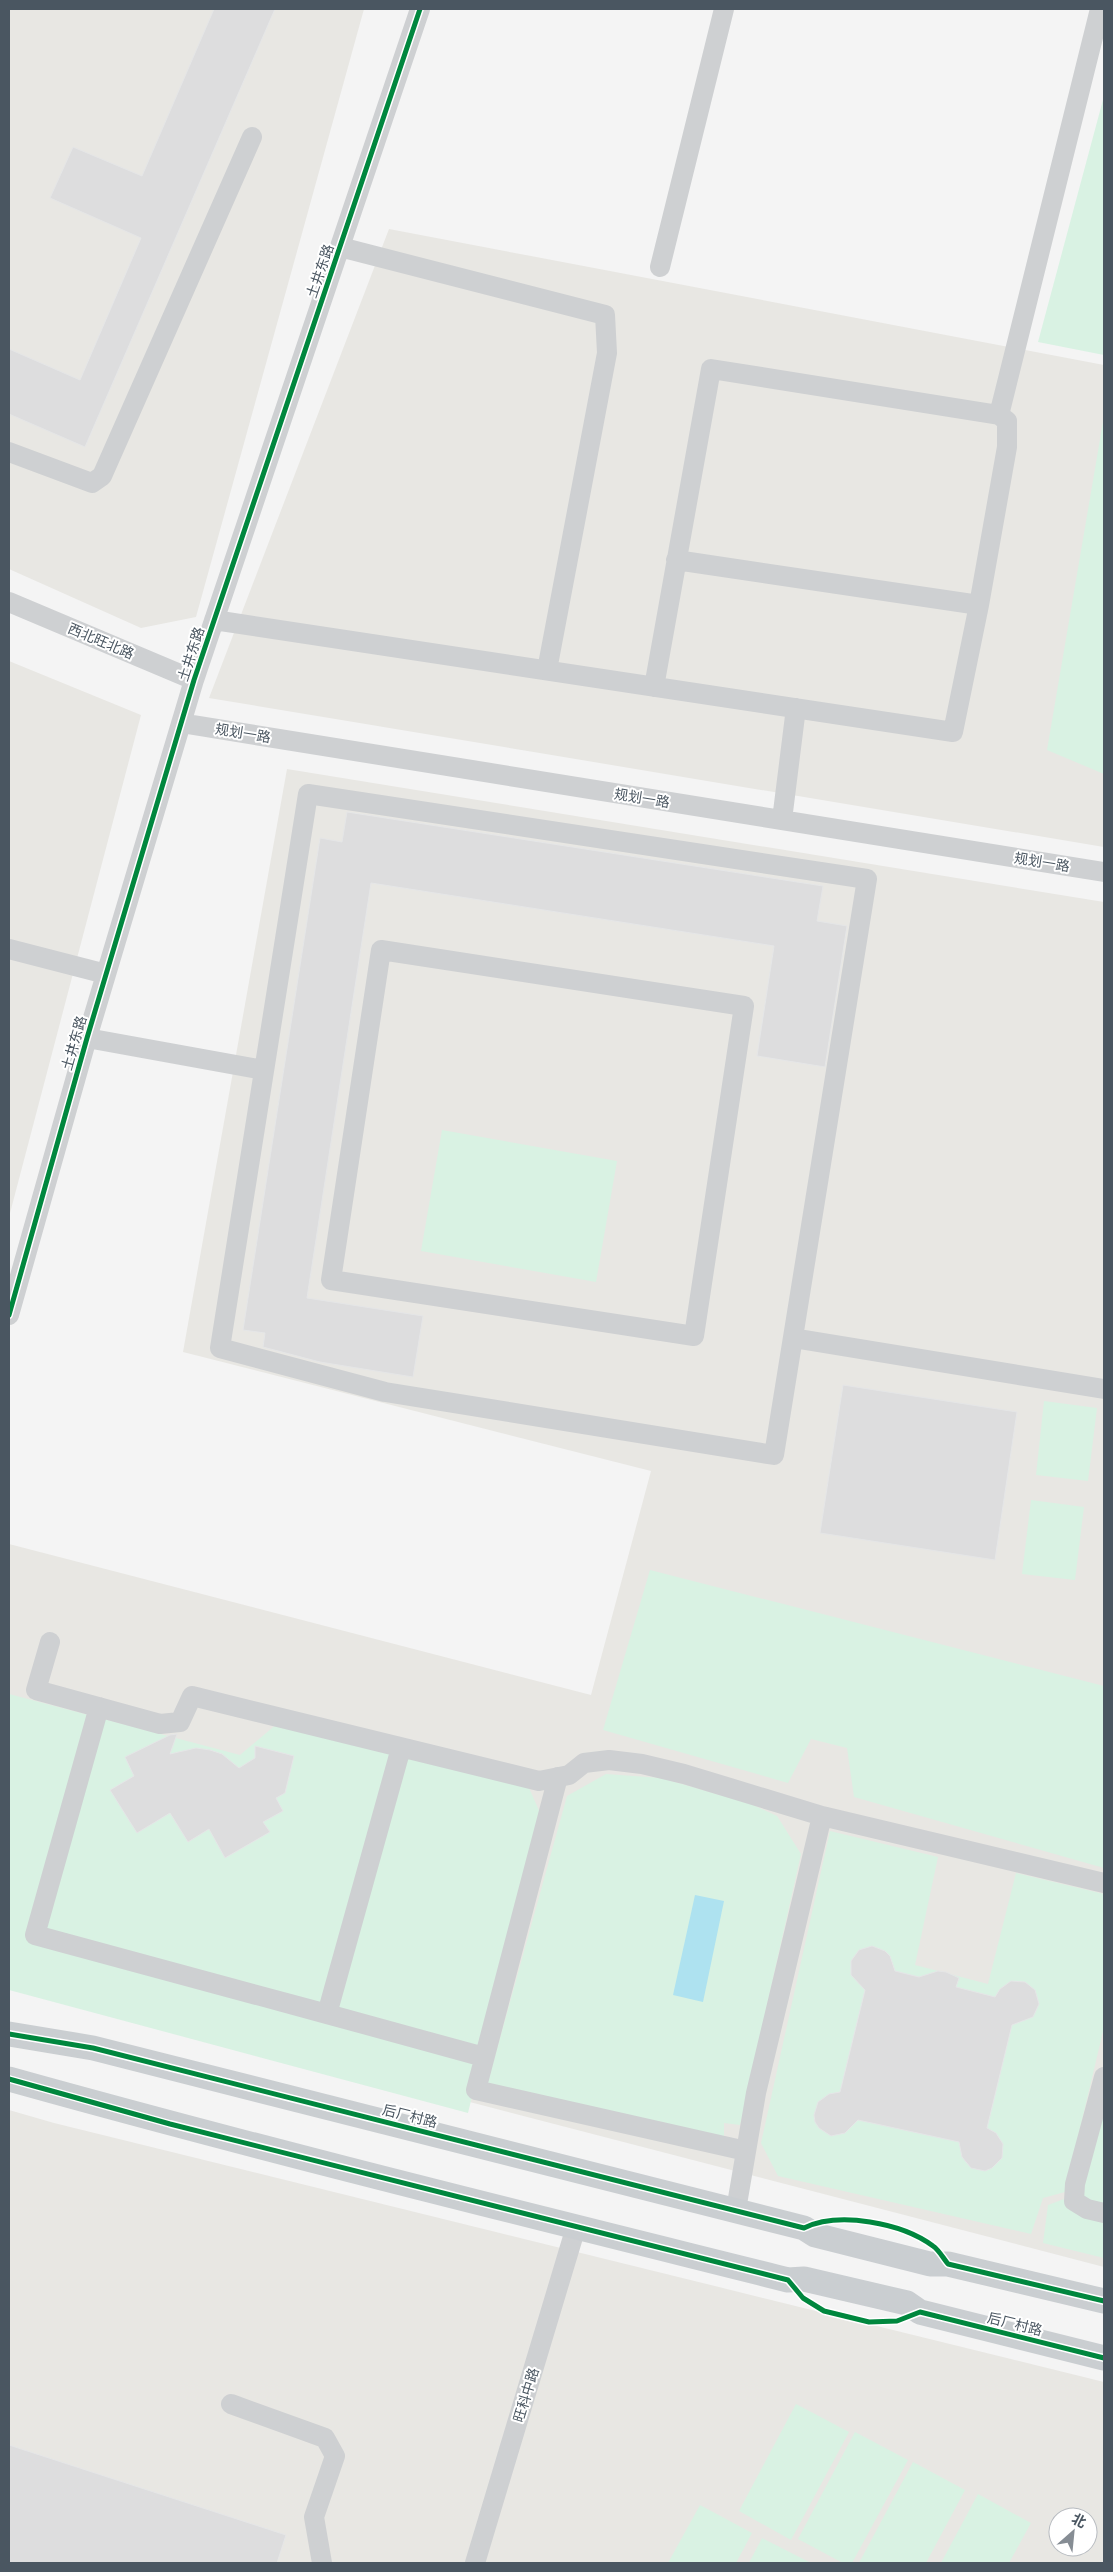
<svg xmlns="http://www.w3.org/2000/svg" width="1113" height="2572" viewBox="0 0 1113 2572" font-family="Figtree,'Noto Sans SC',sans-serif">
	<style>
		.commercial { fill: #e8e7e3; fill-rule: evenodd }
		.green { fill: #d9f2e3 }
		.water { fill: #aee2f0 }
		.building { fill: #ddddde; stroke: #e5e6e7 }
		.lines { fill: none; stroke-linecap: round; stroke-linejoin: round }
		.minor { stroke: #ced0d2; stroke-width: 20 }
		.major { stroke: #caced1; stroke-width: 25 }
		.cycleway-casing { stroke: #fff; stroke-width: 8 }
		.cycleway { stroke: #00873e; stroke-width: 5 }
		.labels { text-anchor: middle; stroke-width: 4; stroke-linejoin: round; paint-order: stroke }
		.street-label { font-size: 14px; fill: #4a5661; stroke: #fff }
	</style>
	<rect width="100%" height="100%" fill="#f4f4f4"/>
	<path class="commercial" d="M9,9H364L196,617L141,628L9,569Z
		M389,229L1104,365V847L209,698Z
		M9,661L141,715L9,1217Z
		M287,769L1104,902V2267L9,1982V1544L591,1695L651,1471L183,1352Z
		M9,2110L54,2123L1104,2382V2563H9ZM1058,2517H1088V2547H1058Z"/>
	<path class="green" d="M1104,96V355L1038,342Z
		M1104,416V774L1047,750Z
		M442,1130L617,1161L596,1282L421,1251Z
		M1044,1401L1097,1408L1088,1481L1036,1475Z
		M1031,1500L1084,1507L1075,1580L1022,1574Z
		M650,1570L1104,1686V1868L854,1797L847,1748L811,1739L788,1783L603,1730Z
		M9,1694L240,1755L278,1723L529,1788L541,1815L468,2113L9,1990Z
		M606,1774L661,1778L751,1804L777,1816L801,1854L740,2125L724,2123V2138L658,2121L647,2124L487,2085L567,1796Z
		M830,1831L938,1857L915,1965L988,1984L1016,1873L1104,1894V2027L1065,2192L1043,2198L1031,2234L778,2176L761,2143Z
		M1104,2106V2258L1043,2243L1048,2205L1080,2193Z
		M796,2404L849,2432L791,2540L739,2511Z
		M855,2432L908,2460L852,2563H843L798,2539Z
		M913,2462L965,2490L926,2563H859Z
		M978,2494L1031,2523L1009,2563H941Z
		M700,2505L752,2533L736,2563H668Z
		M762,2538L811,2563H749Z"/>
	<path class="water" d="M695,1895L724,1901L703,2002L673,1995Z"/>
	<path class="building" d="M214,9H275L85,447L9,414V349L80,380L141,238L50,198L73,147L142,176Z
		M347,812L823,886L817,921L847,926L825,1067L757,1056L774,946L371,883L307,1298L423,1316L413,1377L320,1362L263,1347L265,1333L243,1330L320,838L342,842Z
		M843,1385L1017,1412L995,1560L820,1533Z
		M177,1734L170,1754L196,1748L210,1750L222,1754L239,1768L255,1758V1746L294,1756L285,1793L276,1798L283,1811L263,1822L270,1832L225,1858L209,1829L188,1842L170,1813L137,1833L110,1790L134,1776L125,1757L170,1735Z
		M872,1946L885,1951L890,1956L895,1971L919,1977L938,1971L946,1972L959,1978L956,1987L995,1997L1000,1989L1011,1981L1025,1982L1035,1990L1039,2004L1033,2017L1012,2025L987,2128L996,2133L1003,2144L1002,2158L992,2168L985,2171L971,2168L962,2157L959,2142L858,2120L845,2133L831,2136L819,2128L815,2122L814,2115L818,2102L829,2094L840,2092L865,1990L851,1975V1961L859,1950Z
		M9,2445L286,2535L277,2563H9Z"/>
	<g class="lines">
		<path class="minor" d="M340,247L605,315L607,353L547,670
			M660,267L724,9
			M999,415L1100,9
			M9,452L92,483L102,476L252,137
			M676,560L979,605
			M9,602L194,680
			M214,620L953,732L979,605L1007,447V421L999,415L711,369L654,687
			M181,723L1104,872
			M308,794L867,879L774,1455L385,1392L220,1348Z
			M782,820L796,708
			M9,949L106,974
			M381,950L744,1006L694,1336L331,1280Z
			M87,1038L264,1070
			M9,1315L87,1038L194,680L420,9
			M793,1338L1104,1389
			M50,1642L36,1690L160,1724L180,1722L192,1696L539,1781L569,1775L584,1763L609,1760L642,1764L684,1774L822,1816L1104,1883
			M99,1707L35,1935L327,2014L401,1748
			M558,1777L476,2090L746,2151
			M327,2014L484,2057
			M1104,2077L1075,2184L1074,2201L1087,2209L1104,2213
			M736,2210L756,2093L822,1816
			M231,2404L325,2438L335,2456L314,2517L322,2563
			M475,2563L576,2227"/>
		<path class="major" d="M9,2034L93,2048L804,2228L815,2235L930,2264H948L1104,2301
			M9,2079C267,2151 528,2215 788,2280L804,2279L907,2303L920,2312L1104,2358"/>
		<defs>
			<path id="cycleway" d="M9,1315L87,1038L194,680L420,9
				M9,2034L93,2048L804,2228C839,2211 902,2223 933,2246C939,2250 943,2258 948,2264L1104,2301
				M9,2079L170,2124L788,2280L803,2298L824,2311L869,2322L897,2321L920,2312L1104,2358"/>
		</defs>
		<use href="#cycleway" class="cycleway-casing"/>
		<use href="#cycleway" class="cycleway"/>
	</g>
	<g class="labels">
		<g class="street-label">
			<text transform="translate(320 271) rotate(-71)" y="5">土井东路</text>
			<text transform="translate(101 641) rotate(23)" y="5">西北旺北路</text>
			<text transform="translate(191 654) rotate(-72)" y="5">土井东路</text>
			<text transform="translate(243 733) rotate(9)" y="5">规划一路</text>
			<text transform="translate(642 798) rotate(9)" y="5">规划一路</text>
			<text transform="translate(1042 862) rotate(9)" y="5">规划一路</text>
			<text transform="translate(74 1043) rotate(-74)" y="5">土井东路</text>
			<text transform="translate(410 2116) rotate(14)" y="5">后厂村路</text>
			<text transform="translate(1015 2324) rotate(14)" y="5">后厂村路</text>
			<text transform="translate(526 2395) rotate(-73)" y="5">旺科中路</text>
		</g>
	</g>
	<rect width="1113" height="2572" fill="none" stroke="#4a5661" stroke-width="20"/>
	<g transform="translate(1073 2532) rotate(27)"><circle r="24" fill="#ffffff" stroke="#b7bbc0"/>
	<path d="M0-4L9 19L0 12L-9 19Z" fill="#868d94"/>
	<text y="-8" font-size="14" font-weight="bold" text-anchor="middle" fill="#4a5661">北</text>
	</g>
</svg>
